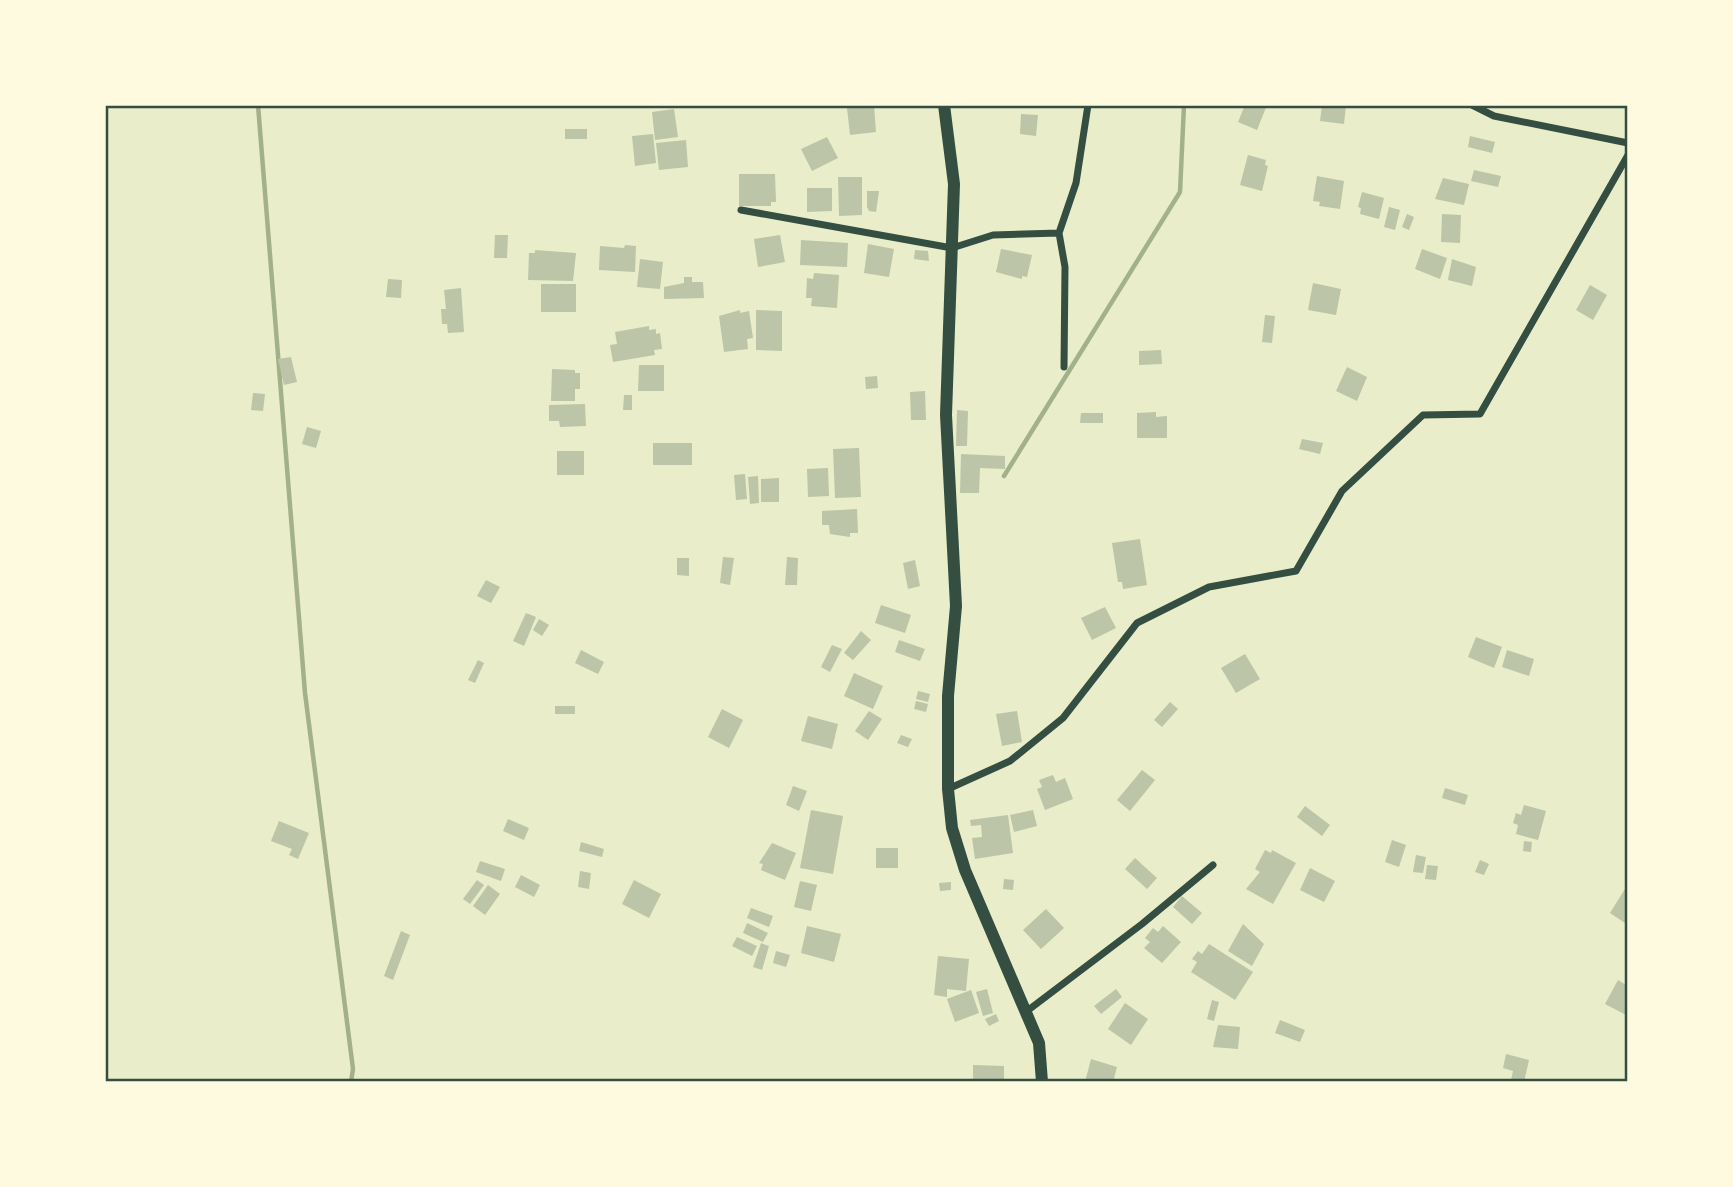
<svg xmlns="http://www.w3.org/2000/svg" width="1733" height="1187" viewBox="0 0 1733 1187" font-family="Overpass,sans-serif">
	<style>
		.lines { fill: none; stroke-linecap: round; stroke-linejoin: round }
		.stream { stroke: #a3b18a; stroke-width: 4.5 }
		.building { fill: #bcc5a7 }
		.minor { stroke: #344e41; stroke-width: 7 }
		.tertiary { stroke: #344e41; stroke-width: 12 }
		.neatline { fill: none; stroke: #344e41; stroke-width: 2.5 }
	</style>
	<rect width="100%" height="100%" fill="#e9edc9"/>
	<g class="lines">
		<path class="stream" d="M258,105L305,693L353,1069L351,1082
			M1004,476L1180,192L1184,105"/>
	</g>
	<path class="building" d="M874,105L876,132L850,135L847,108Z
		M1245,105H1267L1257,130L1238,122Z
		M1322,105H1346L1344,124L1320,121Z
		M674,109L678,137L655,140L652,112Z
		M1021,114L1038,115L1036,136L1020,134Z
		M565,129H587V139H565Z
		M653,134L656,163L635,166L632,136Z
		M1470,136L1495,142L1492,153L1468,147Z
		M827,137L838,158L812,171L801,149Z
		M686,140L688,167L659,170L656,143Z
		M1248,155L1266,160L1265,165L1268,166L1262,191L1240,185Z
		M1474,170L1501,176L1498,187L1471,181Z
		M739,174H775L776,202H771V206H739Z
		M1317,176L1344,181L1340,209L1319,206L1320,202L1313,201Z
		M838,177H862V215L839,216Z
		M1443,178L1469,184L1464,205L1435,199Z
		M807,188H832V211L807,212Z
		M867,191H879L876,212L869,211L867,207Z
		M1362,192L1384,198L1379,219L1360,214L1361,208L1358,207Z
		M1389,207L1400,210L1395,230L1384,227Z
		M1407,214L1414,217L1409,230L1402,227Z
		M1442,214L1461,215L1460,243L1441,242Z
		M495,235H508L507,258H494Z
		M780,235L785,262L758,267L754,239Z
		M801,240L848,243L847,267L800,265Z
		M868,244L894,249L889,277L864,273Z
		M625,245L636,246L635,272L599,270L600,246L624,248Z
		M1001,249L1032,255L1027,277L1022,276V279L996,272Z
		M1422,249L1447,258L1440,279L1415,269Z
		M535,250L576,253L573,281L528,280L529,253H535Z
		M915,250L928,251L929,261L914,259Z
		M640,259L663,262L660,289L637,287Z
		M1452,259L1476,267L1472,286L1448,280Z
		M814,273L839,275L837,308L811,306L812,298H806L807,278L813,279Z
		M684,277H692V282H703L704,298L664,299V287L684,283Z
		M388,279L402,280L401,298L386,297Z
		M1313,283L1341,289L1336,315L1308,310Z
		M541,284H576V312H541Z
		M1590,285L1607,295L1593,320L1576,310Z
		M461,288L464,332L448,333L447,324H442L441,309H446L444,290Z
		M740,310V313L749,311L753,338L747,339L748,349L724,352L719,316Z
		M756,310L782,311V351L756,350Z
		M1265,315L1275,316L1272,343L1262,342Z
		M649,326V330L656,329V334L660,333L662,349L654,350L655,355L613,362L610,345L617,344L615,332Z
		M1161,350L1162,364L1139,365V351Z
		M291,357L297,382L284,385L278,359Z
		M639,365H664V391H638Z
		M1347,367L1367,377L1357,401L1336,391Z
		M552,369L575,370V373H580V389H575V401H551Z
		M877,376L878,388L866,389L865,377Z
		M925,391L926,420H911L910,392Z
		M253,393L265,394L263,411L251,410Z
		M624,395H632V410H623Z
		M585,404L586,426L560,427L559,421H549V405Z
		M957,410L968,411L967,446H956Z
		M1156,412V417L1167,416V438H1137V413Z
		M1081,413H1103V423H1080Z
		M307,427L321,431L316,448L302,444Z
		M1302,439L1323,443L1320,454L1299,449Z
		M653,443H692V465H653Z
		M859,448L861,497L835,498L833,449Z
		M557,451H584V475H557Z
		M961,454L1005,456V469L980,468L979,493H960Z
		M828,468L829,496L808,497L807,469Z
		M745,474L747,499L736,500L734,475Z
		M758,476L759,503L750,504L748,477Z
		M779,478V502H761V479Z
		M857,509L858,533H850V537L830,534L829,525H822V511Z
		M1140,539L1147,585L1123,589L1122,582H1118L1112,543Z
		M723,557L734,558L730,585L720,583Z
		M787,557L798,558L797,585H785Z
		M677,558H689V576L677,575Z
		M915,560L920,586L908,589L903,563Z
		M486,580L500,587L491,603L477,596Z
		M881,605L911,615L905,633L875,623Z
		M1105,607L1116,628L1092,640L1081,618Z
		M526,613L536,617L524,646L513,641Z
		M539,619L549,625L542,636L533,630Z
		M861,631L871,640L853,660L844,653Z
		M1476,637L1502,647L1494,668L1468,657Z
		M899,640L925,649L920,661L895,652Z
		M832,645L842,649L830,672L821,667Z
		M581,650L604,662L598,674L575,663Z
		M1507,650L1534,659L1529,676L1502,667Z
		M1245,654L1260,679L1236,693L1221,668Z
		M478,660L484,663L475,683L468,680Z
		M854,673L883,686L873,709L844,696Z
		M918,691L930,694L928,702L916,699Z
		M916,701L928,704L926,712L914,709Z
		M1170,702L1178,709L1162,727L1154,720Z
		M555,706H575V714H555Z
		M722,709L743,720L729,748L708,737Z
		M869,711L882,719L868,740L855,731Z
		M1017,711L1022,742L1002,746L996,714Z
		M808,716L838,724L832,749L801,741Z
		M901,735L912,739L908,747L897,743Z
		M1142,770L1155,780L1130,811L1117,800Z
		M1053,775L1056,782L1065,778L1073,799L1045,810L1037,789L1042,787L1039,780Z
		M793,786L807,791L799,811L786,805Z
		M1445,788L1468,795L1465,805L1442,798Z
		M1524,805L1546,811L1538,840L1516,834L1518,825L1513,823L1516,813L1521,815Z
		M1305,806L1330,825L1322,836L1297,817Z
		M811,810L843,816L833,874L800,868Z
		M1033,810L1037,826L1014,832L1010,815Z
		M1008,815L1013,853L975,859L972,838L982,837L981,825L971,826L970,820Z
		M508,819L529,828L524,840L503,831Z
		M279,821L309,833L298,859L289,855L292,849L271,841Z
		M1392,840L1406,845L1399,867L1385,862Z
		M1524,841L1532,842L1531,852L1523,851Z
		M581,842L604,849L602,857L579,851Z
		M772,843L796,853L785,880L761,870L763,864L759,863Z
		M876,848H898V868H876Z
		M1265,850L1271,853L1272,850L1296,863L1273,904L1246,889L1260,872L1255,869Z
		M1416,855L1426,857L1423,873L1413,872Z
		M1135,858L1157,878L1147,889L1125,869Z
		M1480,860L1489,864L1484,875L1475,872Z
		M480,861L505,869L501,881L476,872Z
		M1427,865L1438,866L1436,880L1425,879Z
		M1310,868L1335,881L1324,902L1300,890Z
		M580,871L591,873L589,889L578,887Z
		M521,875L540,885L534,897L515,887Z
		M1004,879L1014,880L1013,890L1003,889Z
		M477,880L484,885L470,904L463,899Z
		M634,880L661,894L649,918L622,904Z
		M800,881L817,885L811,911L794,907Z
		M951,882V890L940,891L939,883Z
		M1628,884V925L1610,913Z
		M488,885L500,894L485,915L473,906Z
		M1182,896L1202,913L1192,924L1173,907Z
		M751,908L773,916L769,927L747,918Z
		M1046,909L1064,928L1041,949L1023,930Z
		M747,923L768,933L763,942L743,933Z
		M1243,924L1264,944L1252,966L1228,951Z
		M807,926L841,934L834,962L801,953Z
		M1163,926L1181,942L1162,963L1144,948L1150,942L1145,938L1153,928L1158,932Z
		M401,931L410,935L393,980L384,976Z
		M737,937L757,946L752,956L732,946Z
		M761,943L769,946L762,970L753,967Z
		M1209,944L1253,972L1235,1000L1191,972L1197,962L1192,959L1198,951L1202,954Z
		M776,951L790,955L786,967L773,963Z
		M938,956L969,959L966,991L947,989V997L934,995Z
		M1618,980L1628,986V1016L1605,1004Z
		M987,989L993,1013L983,1016L976,992Z
		M1116,989L1122,997L1101,1014L1094,1006Z
		M971,990L979,1013L955,1022L947,999Z
		M1212,1000L1219,1002L1214,1021L1207,1019Z
		M1125,1003L1148,1019L1131,1045L1108,1029Z
		M996,1014L999,1021L989,1026L985,1019Z
		M1280,1020L1305,1030L1300,1042L1275,1033Z
		M1218,1025L1240,1027L1238,1049L1213,1047Z
		M1506,1054L1529,1060L1524,1082L1511,1080L1513,1071L1503,1068Z
		M1091,1059L1117,1067L1113,1082H1085Z
		M973,1065L1004,1066V1082H973Z"/>
	<g class="lines">
		<path class="minor" d="M1472,105L1494,116L1628,143
			M741,210L952,248L993,235L1059,233L1065,267L1064,367
			M1059,233L1076,183L1088,105
			M948,789L1010,761L1063,718L1137,623L1209,587L1296,571L1342,491L1423,415L1480,414L1628,155
			M1027,1011L1142,924L1213,865"/>
		<path class="tertiary" d="M944,105L954,184L946,415L956,606L948,696V789L952,828L965,870L1039,1043L1042,1082"/>
	</g>
	<rect width="1733" height="1187" fill="none" stroke="#fefae0" stroke-width="214"/>
	<rect x="107" y="107" width="1519" height="973" class="neatline"/>
</svg>
